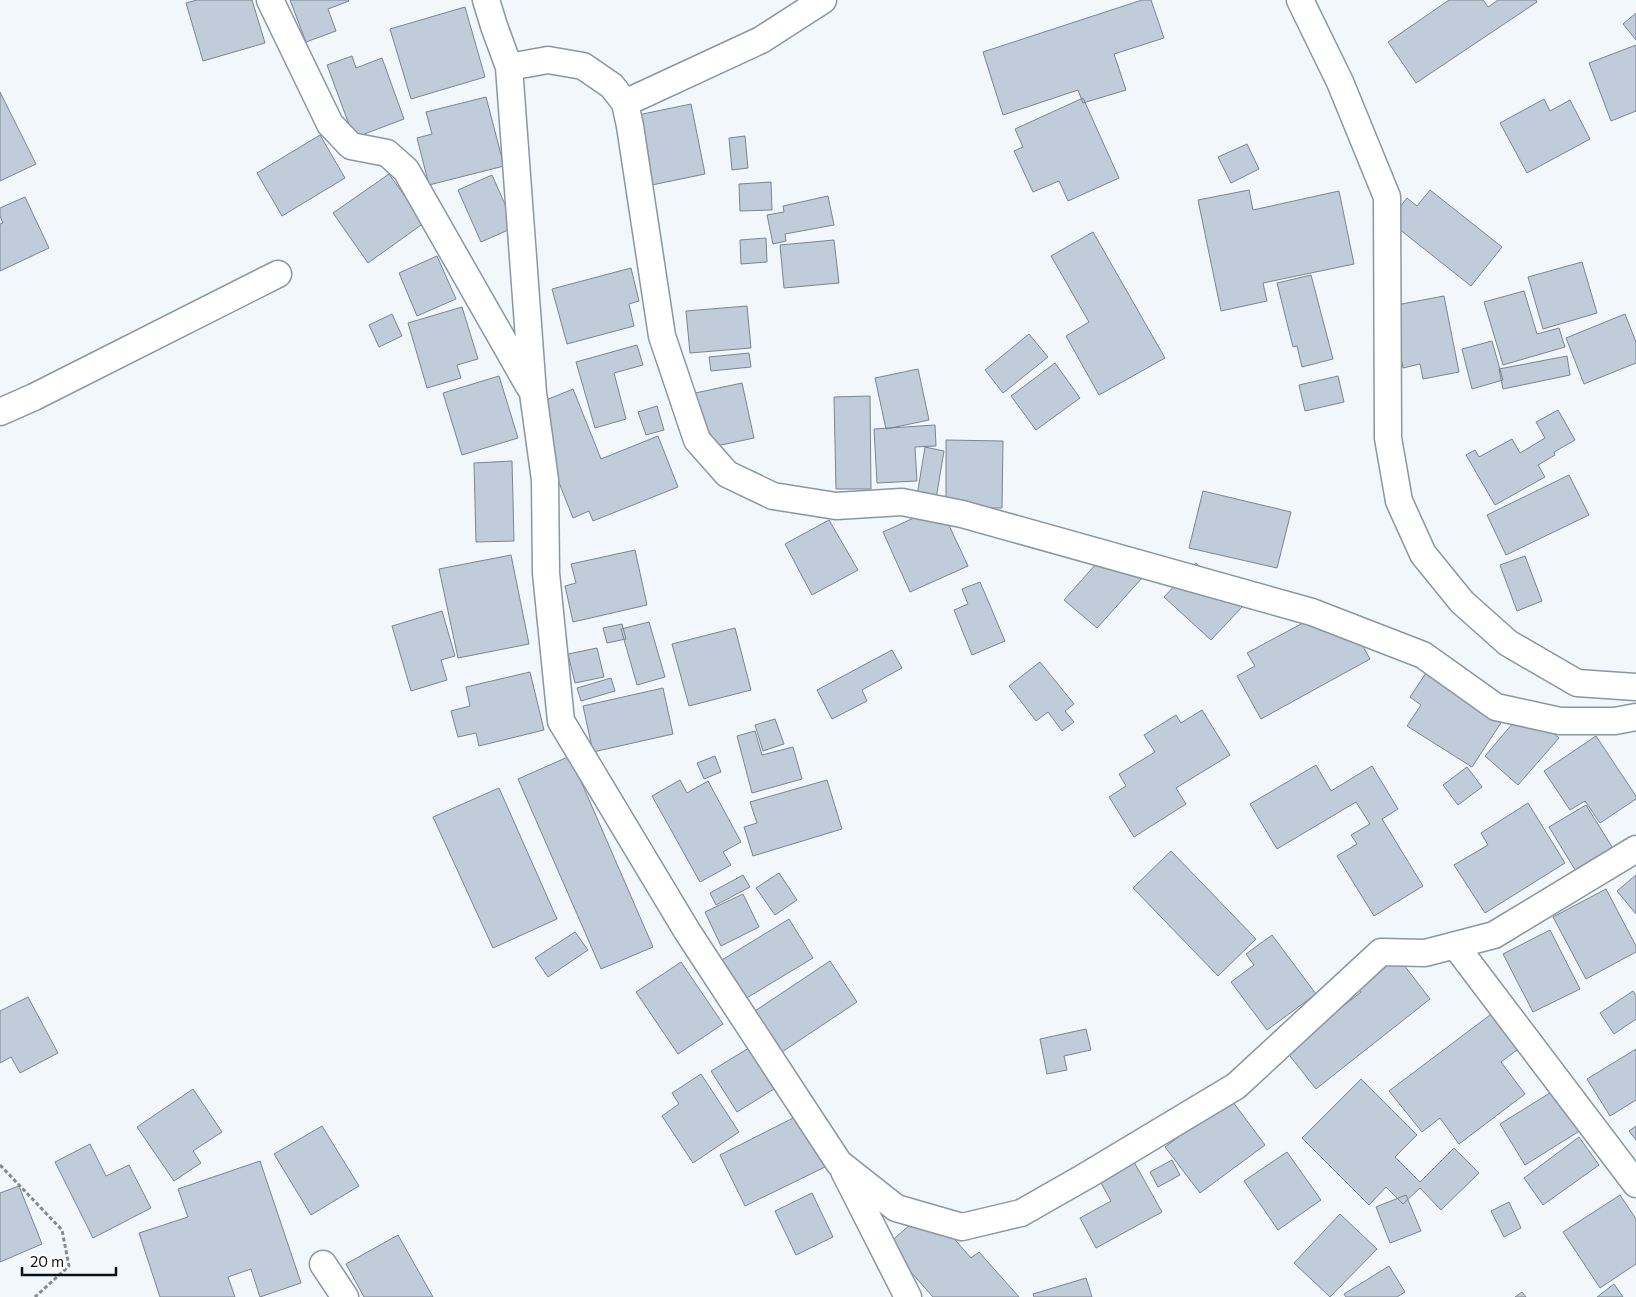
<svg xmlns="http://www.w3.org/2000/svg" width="1636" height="1297" viewBox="0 0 1636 1297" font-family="Commissioner,sans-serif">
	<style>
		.building { fill: #c0ccd9; stroke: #7a8591 }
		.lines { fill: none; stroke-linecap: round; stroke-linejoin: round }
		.minor-casing { stroke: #8b96a3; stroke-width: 29 }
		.path { stroke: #858a8e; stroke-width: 3; stroke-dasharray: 4 2.5; stroke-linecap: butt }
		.minor { stroke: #fff; stroke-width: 26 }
	</style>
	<rect width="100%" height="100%" fill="#f2f7fc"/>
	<path class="building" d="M197,0H252L265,43L203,61L186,3Z
		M290,0H348L349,1L328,9L336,31L306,42Z
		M1142,0H1151L1164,38L1114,54L1126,90L1083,103L1078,90L1003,115L983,52Z
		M1449,0H1483L1488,7L1498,0H1536L1537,2L1416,83L1388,42Z
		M465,7L485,77L411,99L390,29Z
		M1636,13V40L1623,24Z
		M1636,45V111L1611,121L1589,63Z
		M352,56L356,68L382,58L404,119L354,138L327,65Z
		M0,92L36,164L0,181Z
		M486,97L504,166L429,185L417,138L432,134L426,112Z
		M1083,98L1119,178L1068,201L1059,181L1033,192L1014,151L1023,147L1015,129Z
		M1544,99L1550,111L1570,100L1590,139L1527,173L1500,123Z
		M691,104L705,174L647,186L633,116Z
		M320,135L345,178L282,216L257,173Z
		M745,136L748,168L732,170L729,138Z
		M1247,144L1259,169L1231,183L1218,157Z
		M389,174L424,223L368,263L333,213Z
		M492,175L515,227L481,242L458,190Z
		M771,182L772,210L740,211L739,184Z
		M1249,190L1253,210L1339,191L1354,264L1263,283L1267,301L1221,311L1198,200Z
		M1430,190L1502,247L1471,286L1389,221L1407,198L1417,206Z
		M828,196L834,225L785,234L786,241L773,244L767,215L784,212L783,206Z
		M25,197L49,248L0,271V224L3,223L0,216V208Z
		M1093,232L1165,358L1099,395L1066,336L1089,322L1051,256Z
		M766,238L767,262L741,264L740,240Z
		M834,240L839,283L784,288L780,245Z
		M437,256L456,299L417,316L399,273Z
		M1582,262L1597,313L1543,329L1528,277Z
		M631,268L639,301L629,304L634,326L567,344L552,289Z
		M1311,275L1333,359L1302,367L1297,346L1293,347L1277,283Z
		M1524,291L1537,334L1559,328L1565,347L1503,365L1484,302Z
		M1444,296L1459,372L1423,379L1420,364L1403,368L1391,306Z
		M747,306L751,348L690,353L686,311Z
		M462,307L478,359L457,365L461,378L427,388L408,323Z
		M392,314L402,336L379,347L369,325Z
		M1625,314L1636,342V363L1584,384L1566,338Z
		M1029,334L1048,357L1003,393L985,370Z
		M1492,341L1503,380L1472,389L1462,349Z
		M637,345L643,365L614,373L626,419L595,428L576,362Z
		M749,353L751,367L711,371L709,357Z
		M1567,356L1570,375L1503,389L1499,369Z
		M1055,363L1080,398L1036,430L1011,396Z
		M918,369L929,420L886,429L875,378Z
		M499,376L518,438L462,455L443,393Z
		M1338,376L1344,402L1305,411L1299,385Z
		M742,383L754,438L698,450L686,395Z
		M573,389L601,459L658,436L678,487L593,521L589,511L573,518L529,407Z
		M870,396L871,489H836L834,397Z
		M657,406L664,430L646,435L638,412Z
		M1558,410L1575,440L1554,452L1555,455L1538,465L1545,477L1495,505L1466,455L1475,450L1479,457L1512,439L1520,453L1545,438L1536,422Z
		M935,425L936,446L915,447L917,481L877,483L874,429Z
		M946,440L1003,441L1002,508H946Z
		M925,447L944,451L936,499L917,496Z
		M512,461L514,541L476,542L474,463Z
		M1569,475L1589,515L1506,555L1487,515Z
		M1203,491L1291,512L1277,568L1189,548Z
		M940,506L968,566L910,592L883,532Z
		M829,520L858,570L812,595L785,544Z
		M635,550L647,605L573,622L565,586L576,583L571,564Z
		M511,555L529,644L458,658L439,569Z
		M1104,555L1143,577L1097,628L1064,600Z
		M1525,556L1542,601L1517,611L1500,565Z
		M1196,563L1243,606L1211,640L1164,597Z
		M980,582L1005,641L972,655L954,610L968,604L962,589Z
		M1342,609L1370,659L1261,719L1237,676L1255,666L1247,653L1316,616L1319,621Z
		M442,611L455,656L441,660L447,680L411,691L392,626Z
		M649,622L665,677L637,685L621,629Z
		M622,624L626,639L607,643L603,628Z
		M735,628L751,690L689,706L672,644Z
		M597,648L604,677L575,683L568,654Z
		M892,650L902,668L862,690L867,701L832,719L817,690Z
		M1040,662L1074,704L1065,711L1074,722L1062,731L1048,712L1036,721L1009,686Z
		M1432,664L1510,709L1472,767L1407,726L1421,705L1410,697Z
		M530,672L544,730L479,746L476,733L458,737L451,711L470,706L466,687Z
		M611,678L615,691L581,701L577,688Z
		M663,688L673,734L593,752L583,706Z
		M1525,709L1559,738L1518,785L1485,756Z
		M1202,710L1230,755L1176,788L1186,804L1134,837L1109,797L1126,786L1119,774L1155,752L1144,735L1176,715L1181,723Z
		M775,719L784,744L763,751L755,725Z
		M755,731L762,755L793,747L802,779L752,793L737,736Z
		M1596,736L1636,796V799L1600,823L1585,801L1570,810L1544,771Z
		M570,756L653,947L601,969L518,779Z
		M715,756L721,772L704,779L697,763Z
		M1316,765L1331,791L1372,766L1398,809L1382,819L1423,886L1374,916L1337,856L1357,844L1351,835L1370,824L1356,802L1277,849L1250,804Z
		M1467,767L1482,787L1458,805L1443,785Z
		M680,780L687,793L708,781L741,842L723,852L731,865L700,882L652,796Z
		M827,780L842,829L753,856L744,827L757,823L750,802Z
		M499,788L557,919L493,948L433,817Z
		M1528,803L1565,863L1485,913L1454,865L1488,845L1481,833Z
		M1586,805L1614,850L1577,873L1549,827Z
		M1171,851L1256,939L1218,976L1133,888Z
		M779,873L797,900L775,915L756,888Z
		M743,875L750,887L716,905L710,893Z
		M1636,875V914L1617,891Z
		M1606,889L1636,946V952L1586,979L1553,917Z
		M743,894L759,927L721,946L705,912Z
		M789,919L813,958L740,1002L717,963Z
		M1550,930L1580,989L1533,1012L1503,954Z
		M575,932L588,950L548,977L535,958Z
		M1272,935L1316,994L1267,1030L1231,982L1254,965L1246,954Z
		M1394,952L1430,999L1316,1089L1286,1051L1361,992L1354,984Z
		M830,961L857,1002L782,1052L755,1011Z
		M681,962L723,1024L678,1054L636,992Z
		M1633,991L1636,995V1019L1614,1034L1600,1013Z
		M28,997L58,1053L20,1073L11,1057L0,1063V1011Z
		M1494,1012L1521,1047L1501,1062L1525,1094L1459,1144L1440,1118L1422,1132L1389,1091Z
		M1086,1029L1091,1050L1064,1056L1067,1070L1047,1074L1040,1039Z
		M749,1048L774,1089L737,1112L711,1071Z
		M1636,1049V1100L1610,1116L1587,1079Z
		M701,1074L739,1132L693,1163L662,1116L679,1104L672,1093Z
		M1361,1079L1417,1135L1395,1157L1420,1182L1454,1148L1479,1173L1441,1210L1420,1188L1403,1204L1386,1187L1369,1205L1302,1138Z
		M1561,1086L1586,1127L1525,1165L1500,1124Z
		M193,1089L222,1132L193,1151L201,1163L174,1181L137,1127Z
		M1230,1098L1265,1145L1200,1193L1165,1147Z
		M801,1114L827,1166L745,1206L720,1155Z
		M322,1126L359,1186L311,1215L274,1154Z
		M1636,1126V1140L1629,1131Z
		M1579,1137L1599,1165L1543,1205L1524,1178Z
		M90,1144L106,1176L129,1165L151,1208L93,1238L55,1162Z
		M1287,1152L1321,1200L1278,1230L1244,1181Z
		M1129,1153L1162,1212L1096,1248L1080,1218L1111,1201L1095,1172Z
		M1172,1160L1180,1175L1158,1187L1150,1172Z
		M260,1161L301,1283L260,1297L251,1269L228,1277L235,1297H160L139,1233L188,1217L178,1189Z
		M19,1186L42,1244L0,1262V1193Z
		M812,1193L833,1237L796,1255L775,1211Z
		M1406,1195L1421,1231L1390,1243L1376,1207Z
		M1620,1195L1636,1219V1264L1600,1288L1563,1232Z
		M1509,1202L1521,1228L1504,1237L1491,1211Z
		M928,1209L971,1258L979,1252L1019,1297H933L887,1245Z
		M1340,1214L1377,1249L1330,1297L1294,1263Z
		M398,1235L433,1297H364L346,1264Z
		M1389,1266L1405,1292L1397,1297H1346L1344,1294Z
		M1086,1278L1092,1297H1034L1033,1294Z
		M1614,1284L1623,1297H1597Z
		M1522,1292L1526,1297H1515Z"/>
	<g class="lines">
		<defs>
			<path id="minor" d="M270,0L330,124L351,146L387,153L406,170L529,386
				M486,0L494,26L509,67L533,393L545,480L546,573L561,721L687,931L839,1163L896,1208L962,1227L1021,1213L1086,1176L1236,1086L1381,952L1425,953L1494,935L1636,849
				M1300,0L1340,82L1387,197L1388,438L1399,501L1423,554L1462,602L1508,643L1577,683L1636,687
				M509,67L548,60L583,66L612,86L625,103L630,126L662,336L697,440L727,474L773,496L836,506L902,502L962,514L1312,612L1423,655L1496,707L1560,721H1615L1636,717
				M625,103L761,40L823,0
				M0,412L34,397L278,274
				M1455,945L1636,1184
				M844,1171L908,1297
				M323,1264L345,1297"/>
		</defs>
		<use href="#minor" class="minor-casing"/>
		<path class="path" d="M0,1165L62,1230L69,1266L35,1297"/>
		<use href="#minor" class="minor"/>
	</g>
	<path d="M22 1267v8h94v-8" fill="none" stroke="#0c1014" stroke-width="2.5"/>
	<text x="30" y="1267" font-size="15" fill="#0c1014" stroke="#ffffff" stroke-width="4" paint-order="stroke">20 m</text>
</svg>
